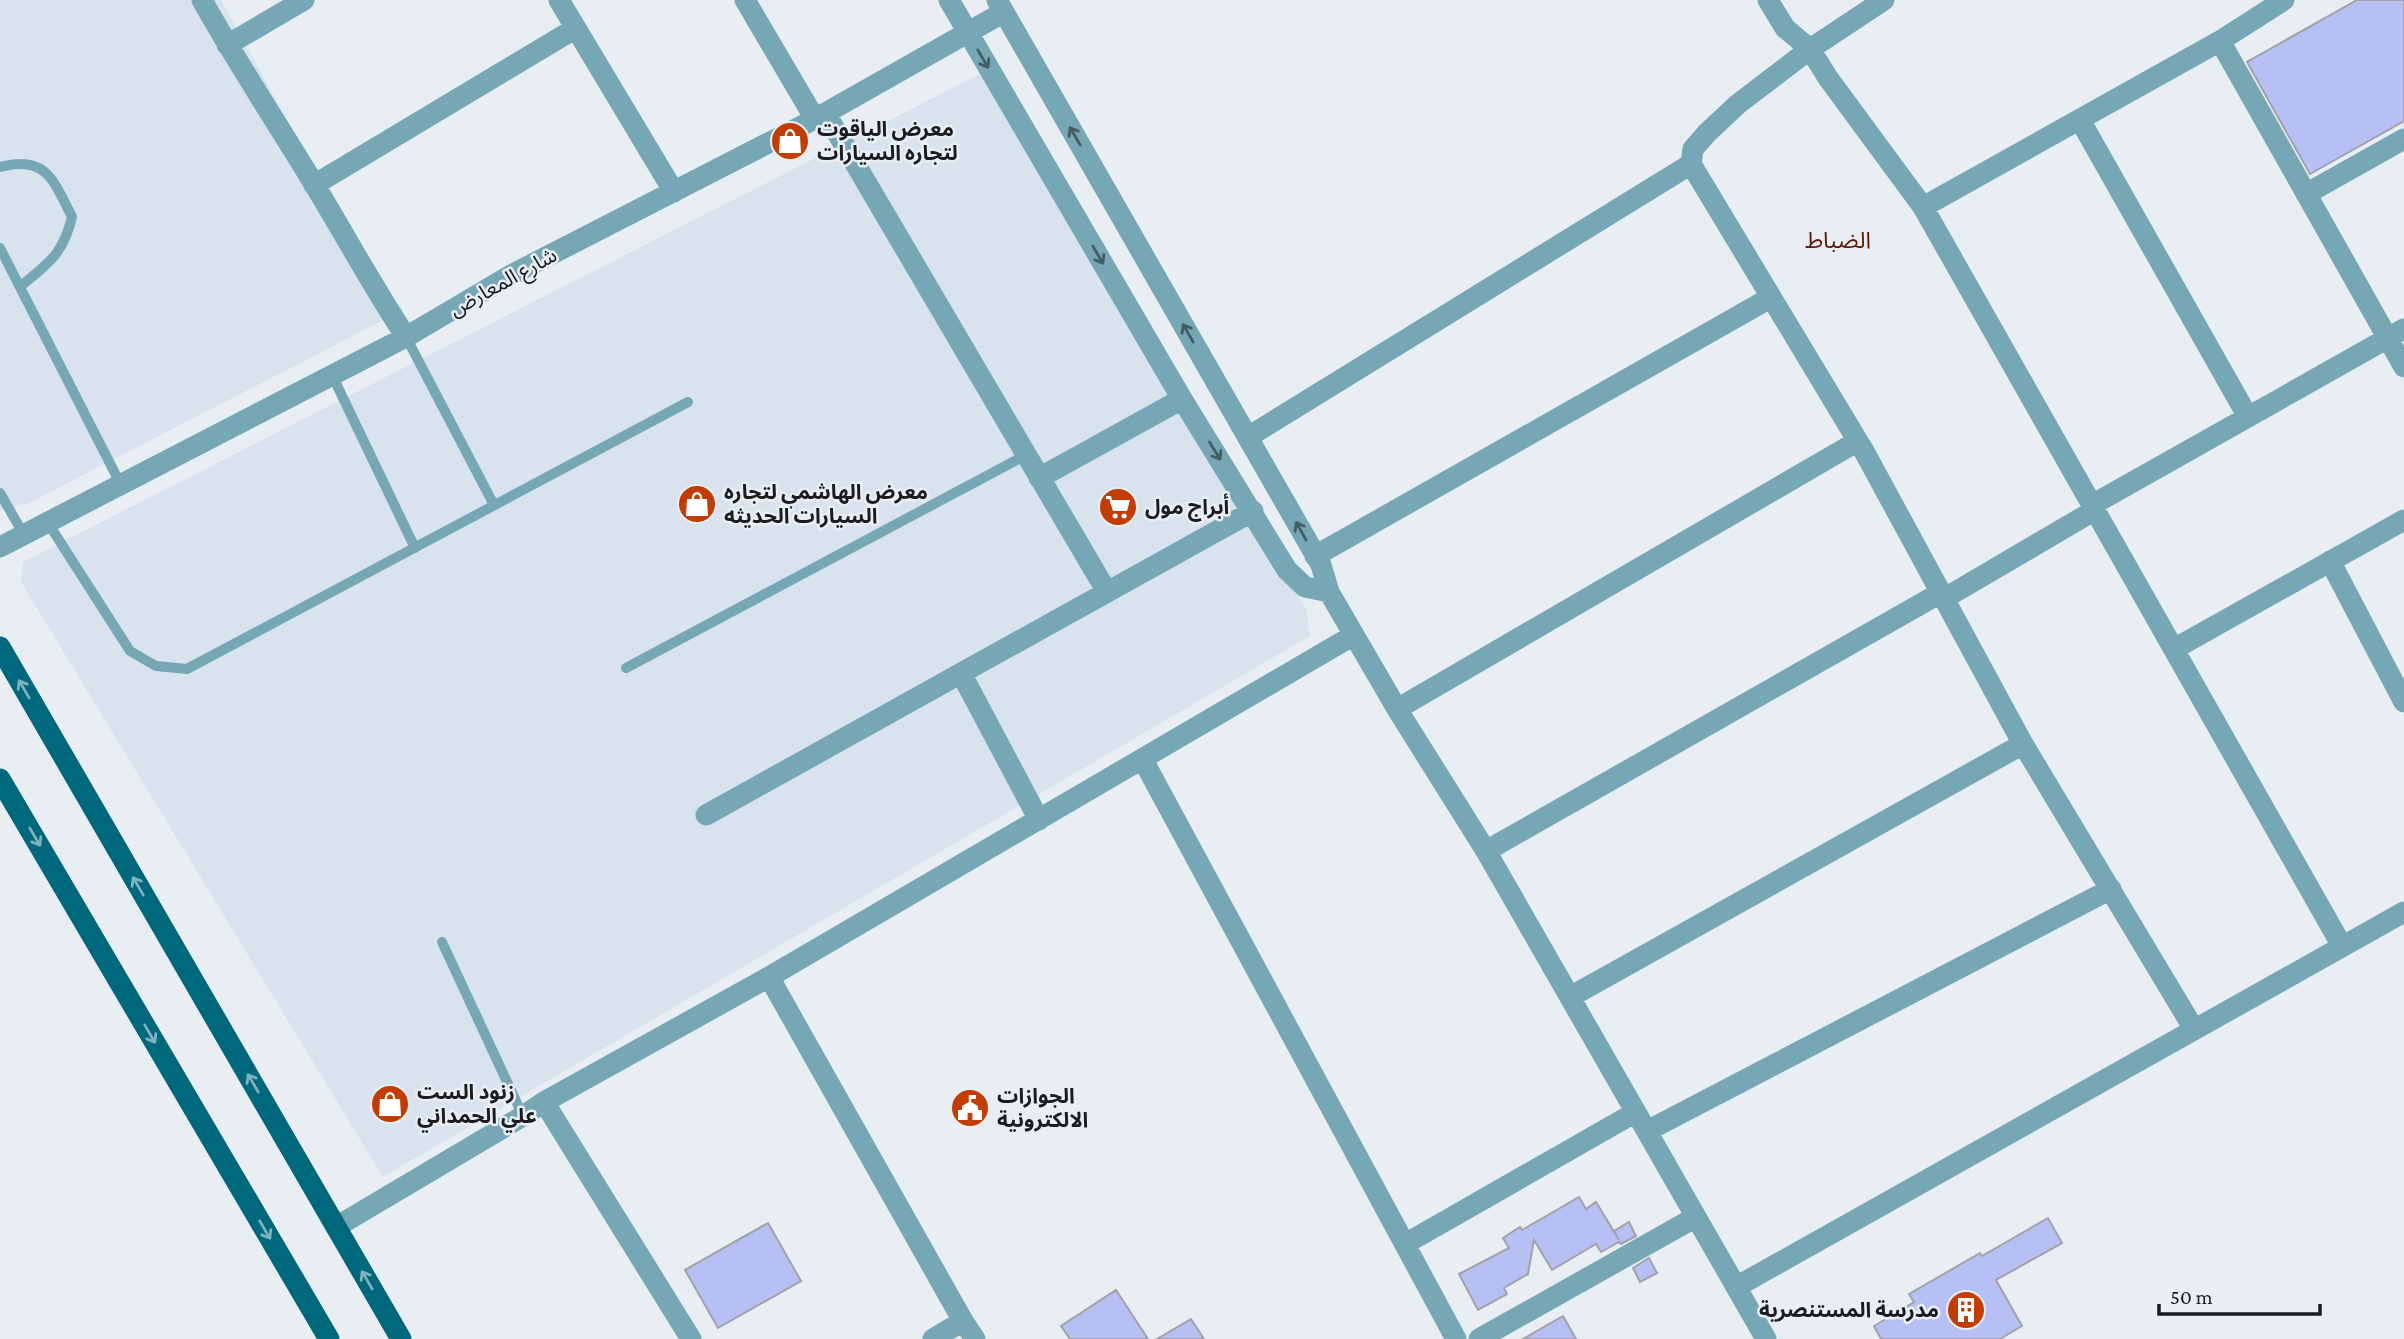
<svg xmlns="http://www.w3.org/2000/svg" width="2404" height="1339" viewBox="0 0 2404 1339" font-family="'Crimson Pro','Noto Sans Arabic',serif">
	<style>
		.built { fill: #d8e3ee }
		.building { fill: #b6c0f5; stroke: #a1a2a8; stroke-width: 2 }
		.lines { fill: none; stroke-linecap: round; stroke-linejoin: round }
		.lane { stroke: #75a7b5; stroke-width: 10 }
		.street { stroke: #75a7b5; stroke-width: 21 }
		.primary { stroke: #00687c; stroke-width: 21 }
		.oneway { stroke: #435b62 }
		.oneway2 { stroke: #80b2bd }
		.labels { text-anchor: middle; stroke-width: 5; stroke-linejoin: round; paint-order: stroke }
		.poi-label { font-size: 21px; font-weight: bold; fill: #1a1c1e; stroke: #e9eef3; text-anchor: start }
		.street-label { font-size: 21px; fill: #1a1c1e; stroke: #e9eef3 }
		.neighbourhood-label { font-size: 23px; fill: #5a1904; stroke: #e9eef3 }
	</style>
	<rect width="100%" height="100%" fill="#e9eef3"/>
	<path class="built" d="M0,0H221L373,276L403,310L27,504L0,510Z
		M980,74L1306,609L1310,636L383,1177L21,582L23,562Z"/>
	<path class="building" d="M2357,0H2404V121L2310,174L2247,62Z
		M1579,1197L1586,1209L1596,1202L1619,1240L1614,1231L1629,1222L1636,1236L1621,1244L1619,1242L1601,1252L1596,1244L1552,1270L1534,1240L1528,1274L1504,1288L1507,1294L1478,1310L1459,1274L1509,1248L1503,1238L1520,1227L1522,1230Z
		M2048,1218L2062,1243L1996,1280L2022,1326L2000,1339H1881L1874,1326L1914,1302L1909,1294L1980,1253L1982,1256Z
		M768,1223L801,1281L718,1328L685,1270Z
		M1649,1258L1657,1273L1640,1282L1633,1268Z
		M1116,1290L1148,1339H1070L1061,1326Z
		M1563,1316L1576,1339H1523Z
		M1191,1319L1204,1339H1157Z"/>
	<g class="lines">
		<path class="lane" d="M0,167C47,154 54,182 72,217C63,255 48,263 20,287
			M0,248L121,485
			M406,337L494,505
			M332,375L415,548
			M0,493L24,535
			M48,523L130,651L156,666L187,669L688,402
			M626,668L1026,455
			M442,942L523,1116"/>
		<path class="street" d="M202,0C237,63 277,123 314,184C345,235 373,287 406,337
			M559,0L674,192
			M745,0L815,119
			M949,0L1182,399L1287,570L1305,587L1329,592
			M997,0L1321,565L1329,592L1397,709L1486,851L1766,1339
			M1768,0L1785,28L1810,49L1828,78L1923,207L2342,946
			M2220,41L2404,367
			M227,45L304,0
			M826,114L1107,592
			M2080,120L2248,417
			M1691,164L1865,453L2023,744
			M314,185L576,28
			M2306,194L2404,139
			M1923,207L2220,41L2284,0
			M1248,437L1691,164L1693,149L1707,133L1738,104L1810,49L1884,0
			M1039,478L1182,399
			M2092,505L2404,329
			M0,547L406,337L511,275L815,119L1004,12
			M1315,556L1770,298
			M2330,561L2404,702
			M1945,598L2095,510
			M2174,649L2404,520
			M961,673L1039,820
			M1397,709L1858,441
			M1143,760L1456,1339
			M706,815L1253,511
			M1486,851L1942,592
			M769,977L963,1321
			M1570,997L2023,744L2194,1029
			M544,1102L691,1339
			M1647,1131L2111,889
			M336,1227L523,1116L544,1102L769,977L1354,635
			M1405,1244L1636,1112
			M1736,1287L2404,912
			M933,1339L963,1321L975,1339
			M1479,1339L1696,1217"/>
		<path class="primary" d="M0,647L401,1339
			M0,779L329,1339"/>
	</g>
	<defs><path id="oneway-shaft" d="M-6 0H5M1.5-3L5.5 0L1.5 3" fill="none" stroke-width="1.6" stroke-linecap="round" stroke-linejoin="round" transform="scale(1.75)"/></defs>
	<g class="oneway">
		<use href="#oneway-shaft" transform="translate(983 59) rotate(60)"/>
		<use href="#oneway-shaft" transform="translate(1075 136) rotate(-120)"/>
		<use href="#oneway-shaft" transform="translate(1098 255) rotate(60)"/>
		<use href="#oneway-shaft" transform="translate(1188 333) rotate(-120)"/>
		<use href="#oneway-shaft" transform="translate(1215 451) rotate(58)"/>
		<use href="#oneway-shaft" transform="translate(1301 531) rotate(-119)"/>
	</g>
	<g class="oneway2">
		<use href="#oneway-shaft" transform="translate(24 689) rotate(-120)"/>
		<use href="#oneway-shaft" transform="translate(35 837) rotate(60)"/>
		<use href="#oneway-shaft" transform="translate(138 886) rotate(-120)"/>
		<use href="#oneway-shaft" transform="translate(150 1034) rotate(60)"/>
		<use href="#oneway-shaft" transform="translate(253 1083) rotate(-120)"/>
		<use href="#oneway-shaft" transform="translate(265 1230) rotate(60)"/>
		<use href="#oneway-shaft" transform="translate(367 1280) rotate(-120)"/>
	</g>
	<defs>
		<symbol id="shop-disc" viewBox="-11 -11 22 22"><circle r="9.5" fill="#c33c02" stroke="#e9eef3"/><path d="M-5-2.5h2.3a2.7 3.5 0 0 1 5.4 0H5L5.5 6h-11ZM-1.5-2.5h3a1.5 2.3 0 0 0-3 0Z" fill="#fff"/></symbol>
		<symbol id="supermarket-disc" viewBox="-11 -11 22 22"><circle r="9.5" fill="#c33c02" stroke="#e9eef3"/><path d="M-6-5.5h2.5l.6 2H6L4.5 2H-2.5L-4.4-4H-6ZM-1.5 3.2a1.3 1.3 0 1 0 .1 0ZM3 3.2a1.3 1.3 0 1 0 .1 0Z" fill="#fff"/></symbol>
		<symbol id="civic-disc" viewBox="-11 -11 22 22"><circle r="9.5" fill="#c33c02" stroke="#e9eef3"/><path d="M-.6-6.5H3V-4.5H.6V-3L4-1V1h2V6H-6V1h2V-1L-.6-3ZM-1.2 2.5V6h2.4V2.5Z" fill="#fff"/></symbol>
		<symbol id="building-disc" viewBox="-11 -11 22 22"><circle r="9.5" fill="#c33c02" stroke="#e9eef3"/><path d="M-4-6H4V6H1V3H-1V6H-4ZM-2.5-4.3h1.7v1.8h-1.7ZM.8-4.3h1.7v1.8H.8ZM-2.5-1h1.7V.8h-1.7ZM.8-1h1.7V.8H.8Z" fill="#fff"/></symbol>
	</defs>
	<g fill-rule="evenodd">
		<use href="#shop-disc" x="768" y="119" width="44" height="44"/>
		<use href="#shop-disc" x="675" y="482" width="44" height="44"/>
		<use href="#supermarket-disc" x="1096" y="485" width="44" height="44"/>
		<use href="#shop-disc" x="368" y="1082" width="44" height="44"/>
		<use href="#civic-disc" x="948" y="1086" width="44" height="44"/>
		<use href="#building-disc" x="1944" y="1288" width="44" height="44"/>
	</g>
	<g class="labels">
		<g class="poi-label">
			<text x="817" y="136">معرض الياقوت<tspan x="817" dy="24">لتجاره السيارات</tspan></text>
			<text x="724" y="499">معرض الهاشمي لتجاره<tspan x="724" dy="24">السيارات الحديثه</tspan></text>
			<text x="1145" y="514">أبراج مول</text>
			<text x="417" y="1099">زنود الست<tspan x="417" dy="24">علي الحمداني</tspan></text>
			<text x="997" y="1103">الجوازات<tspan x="997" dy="24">الالكترونية</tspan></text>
			<text x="1939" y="1317" text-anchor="end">مدرسة المستنصرية</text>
		</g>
		<g class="street-label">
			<text transform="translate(503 282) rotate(-29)" y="7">شارع المعارض</text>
		</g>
		<g class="neighbourhood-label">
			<text x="1838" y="248">الضباط</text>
		</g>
	</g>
	<path d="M2159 1304v10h161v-10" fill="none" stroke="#1a1c1e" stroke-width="3.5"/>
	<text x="2170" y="1304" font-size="21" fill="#1a1c1e" stroke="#e9eef3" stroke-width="5" paint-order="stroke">50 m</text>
</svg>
